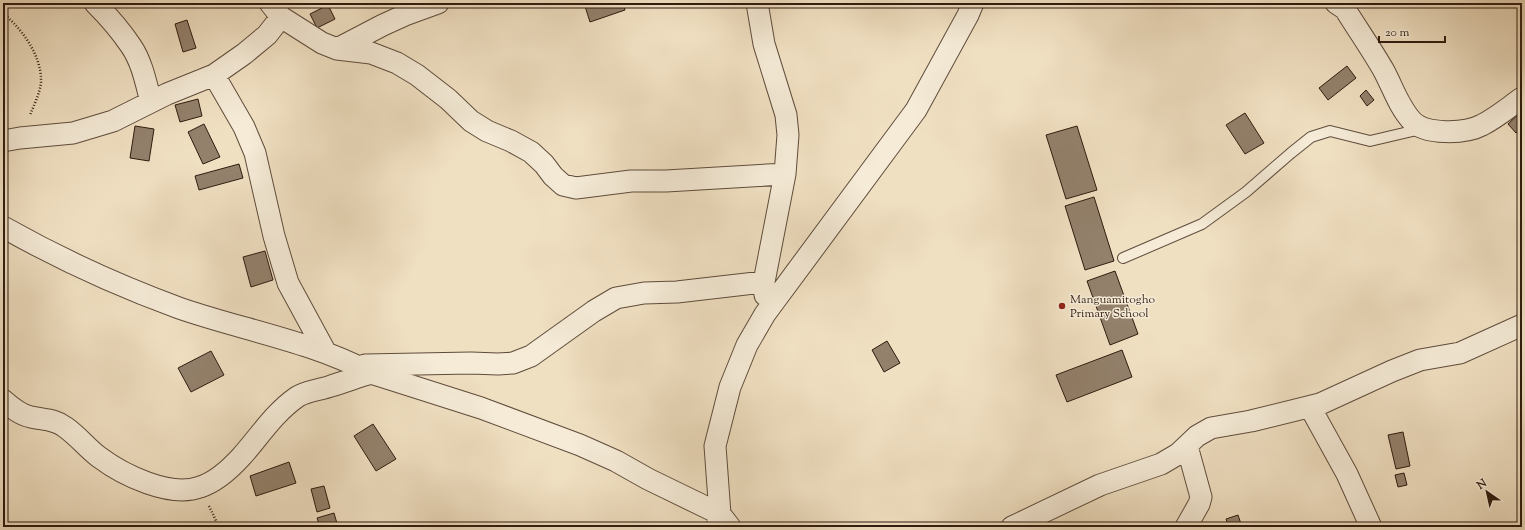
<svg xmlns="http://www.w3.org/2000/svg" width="1525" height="530" viewBox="0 0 1525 530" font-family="'Sorts Mill Goudy',serif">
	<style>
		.building { fill: #93816c; stroke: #2f1b0f }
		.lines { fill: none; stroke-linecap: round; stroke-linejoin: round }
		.lane-casing { stroke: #5f4c3c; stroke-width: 12 }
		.street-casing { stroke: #5f4c3c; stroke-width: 23 }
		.path { stroke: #2f1b0f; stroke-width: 2.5; stroke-dasharray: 1 2; stroke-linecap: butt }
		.lane { stroke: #f5ebd7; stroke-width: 10 }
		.street { stroke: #f5ebd7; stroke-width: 21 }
		.poi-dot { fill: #8f2418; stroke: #f5ebd7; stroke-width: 1.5 }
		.labels { text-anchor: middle; stroke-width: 3; stroke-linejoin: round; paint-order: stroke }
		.poi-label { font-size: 12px; fill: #2f1b0f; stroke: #f5ebd7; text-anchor: start }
	</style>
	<rect width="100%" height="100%" fill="#f0e0c2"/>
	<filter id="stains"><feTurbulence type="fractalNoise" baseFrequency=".005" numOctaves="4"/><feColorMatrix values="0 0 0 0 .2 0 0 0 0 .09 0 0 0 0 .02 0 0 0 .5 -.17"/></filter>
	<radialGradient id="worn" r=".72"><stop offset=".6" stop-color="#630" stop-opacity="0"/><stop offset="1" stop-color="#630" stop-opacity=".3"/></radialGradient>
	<path class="building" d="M584,3H623L625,10L590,22Z
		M328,5L335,19L317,28L310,14Z
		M187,20L196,48L183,52L175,24Z
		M1347,66L1356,78L1328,100L1319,88Z
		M1366,90L1374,100L1367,106L1360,96Z
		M198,99L202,116L180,122L175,105Z
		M1522,111V128L1516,133L1508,124Z
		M1245,113L1264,143L1245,154L1226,125Z
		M204,124L220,157L203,164L188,132Z
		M135,126L154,129L149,161L130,158Z
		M1077,126L1097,190L1066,199L1046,135Z
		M239,164L243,178L199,190L195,176Z
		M1094,197L1114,261L1085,270L1065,206Z
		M265,251L273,280L251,287L243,257Z
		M1115,271L1138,334L1110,345L1087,281Z
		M887,341L900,363L884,372L872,350Z
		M1122,350L1132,377L1067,402L1056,375Z
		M211,351L224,375L191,392L178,368Z
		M373,424L396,459L376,471L354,436Z
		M1403,432L1410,466L1396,469L1388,435Z
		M289,462L296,483L256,496L250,476Z
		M1404,473L1407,485L1398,487L1395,475Z
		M324,486L330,508L317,512L311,489Z
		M334,513L338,527H320L317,518Z
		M1238,515L1242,527H1229L1226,519Z"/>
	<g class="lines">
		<defs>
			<path id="lane" d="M1123,258L1202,224L1246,192L1291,153L1311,137L1330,131L1370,141L1421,129"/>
			<path id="street" d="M95,3C108,16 121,31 131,46C142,62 146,83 151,102
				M270,3L281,17L322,43L337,49L371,53L397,63L417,75L448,99L471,121L487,131L511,141L531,152L544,164L553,176L563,185L576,188L631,181H666L785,174
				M757,3L764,44L786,115L788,135L785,174L764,282L765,295
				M1336,3L1345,9C1358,30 1372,50 1384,71C1393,88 1399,107 1412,121C1425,135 1465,134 1482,125C1496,118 1509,107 1522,98
				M337,49L383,25L405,15L438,3
				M214,75L244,127L255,153L274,236L288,283L326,353
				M3,141L20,138L73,133L113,121L167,94L214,75L244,54L267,35L281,17
				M3,227C58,258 119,286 179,308C242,330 311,341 371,373L481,408L580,445L616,461L648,479L720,514L730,527
				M365,365L471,363L498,364L513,363L531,356L594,311L616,298L644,293L677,292L764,282
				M3,400C11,407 20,415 31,417C43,420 55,419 65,427C78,436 87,448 99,457C123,475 170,498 200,487C216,482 230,469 241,457C259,437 274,413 297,397C306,391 320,390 331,386C344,382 358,377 371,373
				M1310,407L1347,474L1371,527
				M717,526L720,514L715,446L730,387L747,345L765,314L916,110L968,15L973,3
				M1012,527L1100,485L1161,464L1178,454L1197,436L1211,428L1251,421L1320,404L1392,371L1420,360L1460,353L1522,325
				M1186,527L1199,504L1201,497L1187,446"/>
		</defs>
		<use href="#lane" class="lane-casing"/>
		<use href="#street" class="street-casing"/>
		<path class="path" d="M3,13C22,29 42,56 41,82C40,93 34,105 30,115
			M209,506L219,527"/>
		<use href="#lane" class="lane"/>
		<use href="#street" class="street"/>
	</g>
	<circle class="poi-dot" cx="1062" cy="306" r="4"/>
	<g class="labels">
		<g class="poi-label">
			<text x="1070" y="303">Manguamitogho<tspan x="1070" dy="14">Primary School</tspan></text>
		</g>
	</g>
	<rect width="1525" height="530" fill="none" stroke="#f0e0c2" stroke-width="16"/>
	<rect x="4" y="4" width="1517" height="522" fill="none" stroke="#2f1b0f" stroke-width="2"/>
	<rect x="8" y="8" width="1509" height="514" fill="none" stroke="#2f1b0f"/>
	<g transform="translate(1487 492) rotate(326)" stroke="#f5ebd7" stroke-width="3" paint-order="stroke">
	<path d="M0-3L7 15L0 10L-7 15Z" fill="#2f1b0f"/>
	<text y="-6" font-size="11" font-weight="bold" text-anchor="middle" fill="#2f1b0f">N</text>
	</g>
	<path d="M1379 36v6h66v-6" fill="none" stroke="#2f1b0f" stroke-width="2"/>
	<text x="1385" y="36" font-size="12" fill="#2f1b0f" stroke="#f5ebd7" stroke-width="3" paint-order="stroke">20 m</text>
	<rect width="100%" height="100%" filter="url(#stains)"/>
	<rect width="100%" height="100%" fill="url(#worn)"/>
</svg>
